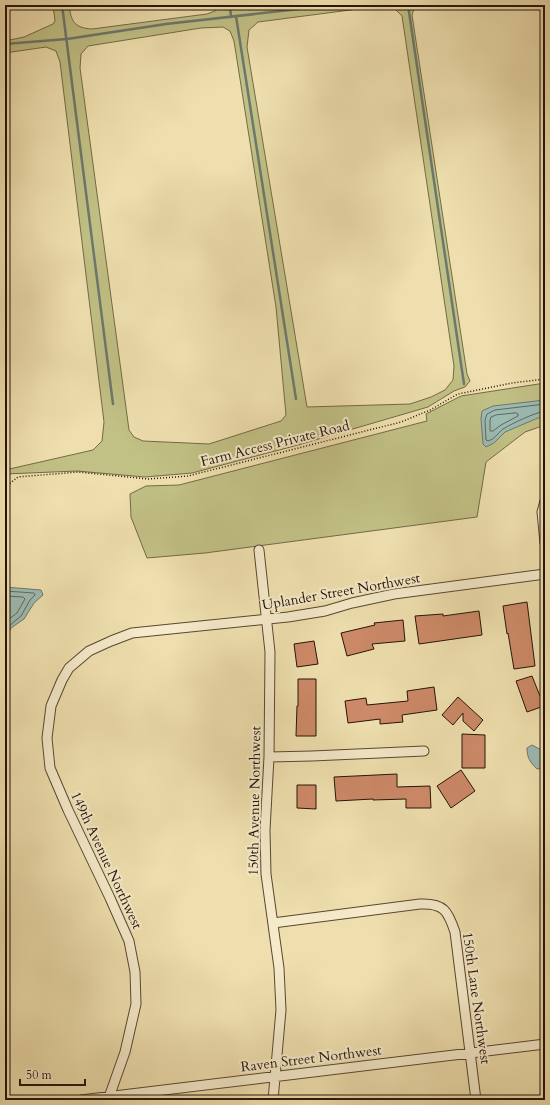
<svg xmlns="http://www.w3.org/2000/svg" width="550" height="1105" viewBox="0 0 550 1105" font-family="Cardo,serif">
	<style>
		.green { fill: #c1c085; stroke: #736a47; fill-rule: evenodd }
		.water { fill: #9cbbb2; stroke: #6c786e }
		.lines { fill: none; stroke-linecap: round; stroke-linejoin: round }
		.shore { stroke: #60685e; stroke-width: 1 }
		.stream { stroke: #6c786e; stroke-width: 2.5 }
		.building { fill: #cd8a68; stroke: #251409 }
		.street-casing { stroke: #584732; stroke-width: 11 }
		.path { stroke: #251409; stroke-width: 1.5; stroke-dasharray: 1 2; stroke-linecap: butt }
		.street { stroke: #f5eaca; stroke-width: 9 }
		.labels { text-anchor: middle; stroke-width: 4; stroke-linejoin: round; paint-order: stroke }
		.street-label { font-size: 14px; fill: #251409; stroke: #f5eaca }
	</style>
	<rect width="100%" height="100%" fill="#efdfae"/>
	<filter id="stains"><feTurbulence type="fractalNoise" baseFrequency=".005" numOctaves="4"/><feColorMatrix values="0 0 0 0 .2 0 0 0 0 .09 0 0 0 0 .02 0 0 0 .5 -.17"/></filter>
	<radialGradient id="worn" r=".72"><stop offset=".6" stop-color="#630" stop-opacity="0"/><stop offset="1" stop-color="#630" stop-opacity=".3"/></radialGradient>
	<path class="green" d="M53,5H69C71,21 74,28 92,29L207,14L215,11L219,5H236L239,8L250,9L286,5H416L415,6L412,15L467,374L470,381L465,387L454,391L428,407L298,445L192,473L145,477L77,471L5,474V470L93,450L102,441L104,422L60,62L56,51L46,47L5,53V41L24,37L53,24L55,21ZM381,6L394,8L402,16L454,366L453,380L445,390L431,397L410,404L307,407L247,47L249,30L258,22ZM223,27L230,31L234,41L276,307L286,415L281,421L209,444L143,441L134,437L129,430L80,68L81,54L88,46L201,28Z
		M545,383V425L525,432L486,462L477,517L205,553L147,558L131,517L130,494L146,486L179,485L427,421L426,414L461,396Z"/>
	<path class="water" d="M545,400V415L505,432L494,443L486,447L483,444L481,419L482,411L493,406Z
		M5,587L41,590L43,595L34,603L24,619L11,628L5,642Z
		M532,745L545,752V768L537,769C530,762 527,758 527,748Z"/>
	<g class="lines">
		<path class="shore" d="M545,404L495,410L487,414L485,420L486,440L488,441C495,439 498,433 503,429C513,423 534,413 545,411
			M516,413L518,414V416L501,425L493,431H490V420L491,417L496,415Z
			M5,591L34,593L35,595L30,600L21,616L9,626L5,633
			M5,596L23,597L25,599L17,613L5,622"/>
		<path class="stream" d="M62,5L113,404
			M230,5L231,17
			M408,5L464,384
			M236,16L296,399
			M5,44L67,39L166,24L335,5"/>
	</g>
	<path class="building" d="M527,602L535,666L514,669L508,633L507,634L503,606Z
		M479,611L482,635L419,644L415,616L443,614V616Z
		M403,620L405,641L372,644L374,649L347,656L341,633L375,625L374,623Z
		M314,641L318,664L297,667L294,644Z
		M532,676L544,706L527,712L516,681Z
		M298,679H316V736H296L297,706H298Z
		M434,687L437,710L402,715L403,722L380,724V719L348,723L345,701L366,698L367,705L408,701L407,691Z
		M458,697L483,720L474,731L463,721V713L453,725L442,715Z
		M462,734L485,735V768H462Z
		M461,770L475,791L451,808L437,786Z
		M397,774V787L430,786L431,808H406V799L373,800V799L336,801L334,777Z
		M297,785H316V809L297,808Z"/>
	<g class="lines">
		<defs>
			<path id="street" d="M545,501L542,512L545,543
				M259,550L270,652L269,757L265,830L266,874L279,968L281,1010L273,1100
				M269,757L312,756L424,751
				M273,923L420,904C444,903 448,911 455,932L476,1100
				M81,1100L545,1044
				M108,1100L125,1052L136,1004L135,972L129,941L110,898L68,810L50,768L47,738L51,706L62,680L69,668L89,651L111,641L132,633L288,617L325,611L352,603L394,594L545,574"/>
		</defs>
		<use href="#street" class="street-casing"/>
		<path class="path" d="M5,487L18,477L78,472L148,479L188,476L401,422L430,410L458,394L512,383L545,379"/>
		<use href="#street" class="street"/>
	</g>
	<g class="labels">
		<g class="street-label">
			<text transform="translate(275 443) rotate(-14)" y="5">Farm Access Private Road</text>
			<text transform="translate(341 591) rotate(-10)" y="5">Uplander Street Northwest</text>
			<text transform="translate(254 801) rotate(-89)" y="5">150th Avenue Northwest</text>
			<text transform="translate(107 860) rotate(65)" y="5">149th Avenue Northwest</text>
			<text transform="translate(477 998) rotate(82)" y="5">150th Lane Northwest</text>
			<text transform="translate(311 1058) rotate(-7)" y="5">Raven Street Northwest</text>
		</g>
	</g>
	<rect width="550" height="1105" fill="none" stroke="#efdfae" stroke-width="20"/>
	<rect x="6" y="6" width="538" height="1093" fill="none" stroke="#251409" stroke-width="2"/>
	<rect x="10" y="10" width="530" height="1085" fill="none" stroke="#251409"/>
	<path d="M20 1079v6h65v-6" fill="none" stroke="#251409" stroke-width="2"/>
	<text x="26" y="1079" font-size="12" fill="#251409" stroke="#f5eaca" stroke-width="3" paint-order="stroke">50 m</text>
	<rect width="100%" height="100%" filter="url(#stains)"/>
	<rect width="100%" height="100%" fill="url(#worn)"/>
</svg>
